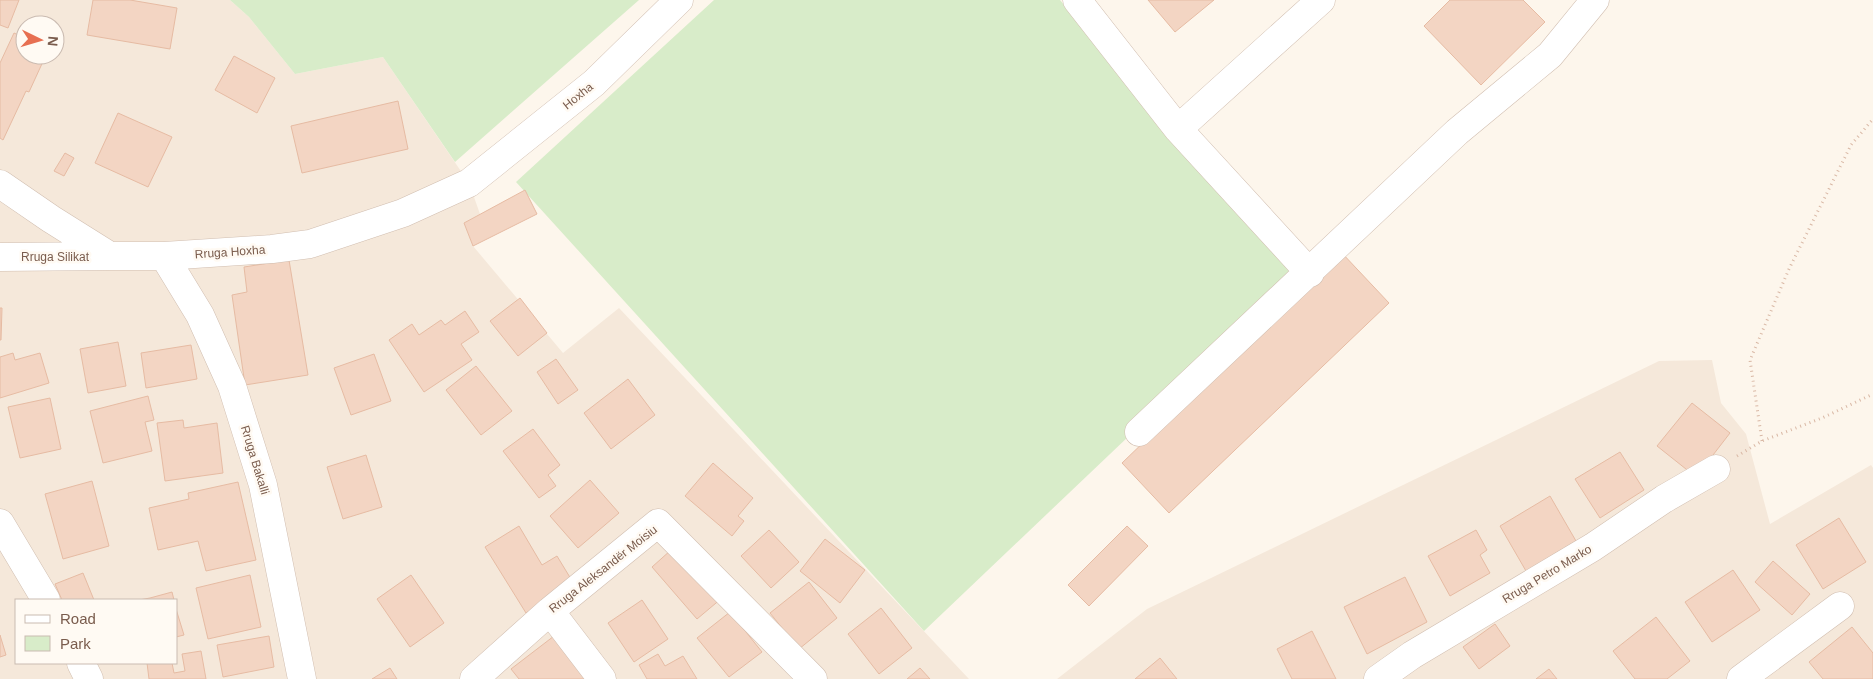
<svg xmlns="http://www.w3.org/2000/svg" width="1873" height="679" viewBox="0 0 1873 679" font-family="Arial,sans-serif">
	<style>
		.residential { fill: #f5e8da; fill-rule: evenodd }
		.green { fill: #d8ecc9 }
		.building { fill: #f3d5c3; stroke: #e6bba3 }
		.lines { fill: none; stroke-linecap: round; stroke-linejoin: round }
		.minor-casing { stroke: #d1beb0; stroke-width: 29 }
		.path { stroke: #d9b8a5; stroke-width: 3; stroke-dasharray: 1 4; stroke-linecap: butt }
		.minor { stroke: #fff; stroke-width: 28 }
		.labels { text-anchor: middle; stroke-width: 5; stroke-linejoin: round; paint-order: stroke }
		.street-label { font-size: 12px; fill: #7a5c4d; stroke: #fffaf3 }
	</style>
	<rect width="100%" height="100%" fill="#fdf6ec"/>
	<path class="residential" d="M0,0H230L249,17L295,74L383,57L469,183L480,214L464,223L473,246L563,353L619,308L969,679H0ZM25,25H55V55H25ZM16,600H176V663H16Z
		M1712,360L1721,403L1746,434L1770,524L1871,465L1873,468V679H1057L1147,609L1659,361Z"/>
	<path class="green" d="M230,0H639L455,162L383,57L295,74L249,17Z
		M714,0H1060L1295,278L924,631L516,182Z"/>
	<path class="building" d="M0,0H19L8,28L0,25Z
		M93,0H130L177,8L170,49L87,35Z
		M1148,0H1214L1175,32Z
		M1450,0H1523L1545,22L1481,85L1424,26Z
		M14,33L25,38V55H46L29,92L26,91L3,140L0,138V63Z
		M234,56L275,78L257,113L215,90Z
		M398,101L408,149L302,173L291,126Z
		M118,113L172,137L148,187L95,163Z
		M65,153L74,158L64,176L54,171Z
		M525,190L537,214L473,246L464,223Z
		M1341,252L1389,303L1169,513L1122,463Z
		M289,260L308,375L245,385L232,295L247,292L244,267Z
		M520,298L547,333L518,356L490,321Z
		M0,308H2L1,340H0Z
		M465,311L479,332L461,344L472,360L424,392L389,340L412,324L419,335L441,320L445,325Z
		M118,342L126,386L88,393L80,349Z
		M191,345L197,379L146,388L141,353Z
		M13,353L15,360L40,353L49,383L0,398V357Z
		M374,354L391,401L351,415L334,368Z
		M556,359L578,390L558,404L537,372Z
		M476,366L512,411L481,435L446,390Z
		M628,379L655,415L611,449L584,413Z
		M148,396L154,420L145,422L152,451L103,463L90,411Z
		M50,398L61,449L20,458L8,407Z
		M1692,403L1730,433L1696,477L1657,446Z
		M183,420L184,428L217,423L223,473L165,481L157,423Z
		M533,429L560,465L548,475L556,486L539,498L503,451Z
		M1620,452L1644,490L1600,518L1575,479Z
		M366,455L382,507L343,519L327,467Z
		M713,463L753,498L738,516L744,521L732,536L685,496Z
		M590,480L619,513L578,548L550,516Z
		M92,481L109,546L63,559L45,494Z
		M238,482L256,560L206,571L198,541L158,550L149,508L189,499L188,493Z
		M1550,496L1576,541L1526,571L1500,526Z
		M1839,518L1866,562L1823,589L1796,545Z
		M519,526L542,565L557,556L574,584L526,613L485,547Z
		M1127,526L1148,546L1089,606L1068,585Z
		M769,530L799,562L771,588L741,556Z
		M1476,530L1487,550L1480,555L1490,573L1450,596L1428,556Z
		M825,539L865,570L840,603L800,571Z
		M671,550L722,598L697,619L652,567Z
		M1773,561L1810,594L1792,615L1755,582Z
		M1733,570L1760,610L1712,642L1685,602Z
		M83,573L94,600H62L55,584Z
		M250,575L261,627L208,639L196,588Z
		M411,575L444,623L410,647L377,599Z
		M1405,577L1427,622L1367,654L1344,607Z
		M809,582L837,618L799,649L770,613Z
		M172,592L174,600H139L150,598Z
		M642,600L668,639L634,662L608,623Z
		M881,608L912,648L879,674L848,634Z
		M176,609L184,635L176,637Z
		M730,612L762,652L729,677L697,638Z
		M1656,617L1690,661L1667,679H1635L1613,651Z
		M1495,624L1510,646L1479,669L1463,647Z
		M1852,627L1873,653V679H1823L1809,662Z
		M1312,631L1336,679H1292L1277,649Z
		M0,635L6,655L0,657Z
		M269,636L274,667L223,677L217,645Z
		M554,636L587,679H519L511,669Z
		M201,651L206,679H149L147,663H172L174,673L185,671L182,654Z
		M658,654L665,666L683,656L697,679H647L639,665Z
		M1160,658L1177,679H1135Z
		M390,668L397,679H372Z
		M920,668L930,679H907Z
		M1549,669L1557,679H1536Z"/>
	<g class="lines">
		<defs>
			<path id="minor" d="M1077,0L1178,129L1310,273
				M1178,129L1321,0
				M0,184L51,219L110,256H164L272,249L310,244L403,213L469,183L594,83L679,0
				M164,256L200,315L232,386L263,485L302,679
				M0,257L110,256
				M1139,432L1457,132L1550,55L1595,0
				M0,523L46,600
				M550,611L602,679
				M81,663L89,679
				M474,679L550,611L658,523L813,679
				M1378,679L1412,655L1593,547L1664,499L1716,469
				M1741,679L1840,606"/>
		</defs>
		<use href="#minor" class="minor-casing"/>
		<path class="path" d="M1762,441L1750,360L1789,269L1851,145L1873,119
			M1737,456L1762,441L1822,418L1873,394"/>
		<use href="#minor" class="minor"/>
	</g>
	<g class="labels">
		<g class="street-label">
			<text transform="translate(578 96) rotate(-39)" y="4">Hoxha</text>
			<text transform="translate(230 252) rotate(-4)" y="4">Rruga Hoxha</text>
			<text x="55" y="261">Rruga Silikat</text>
			<text transform="translate(255 460) rotate(73)" y="4">Rruga Bakalli</text>
			<text transform="translate(603 569) rotate(-38)" y="4">Rruga Aleksandër Moisiu</text>
			<text transform="translate(1547 574) rotate(-31)" y="4">Rruga Petro Marko</text>
		</g>
	</g>
	<rect x="15" y="599" width="162" height="65" fill="#fffaf3" stroke="#cabbb1"/>
	<rect x="25" y="615" width="25" height="8" fill="#ffffff" stroke="#cabbb1"/>
	<text x="60" y="624" font-size="15" fill="#7a5c4d">Road</text>
	<rect x="25" y="636" width="25" height="15" fill="#d8ecc9" stroke="#cabbb1"/>
	<text x="60" y="649" font-size="15" fill="#7a5c4d">Park</text>
	<g transform="translate(40 40) rotate(95)"><circle r="24" fill="#fffaf3" stroke="#cabbb1"/>
	<path d="M0-4L9 19L0 12L-9 19Z" fill="#e76f51"/>
	<text y="-8" font-size="14" font-weight="bold" text-anchor="middle" fill="#7a5c4d">N</text>
	</g>
</svg>
